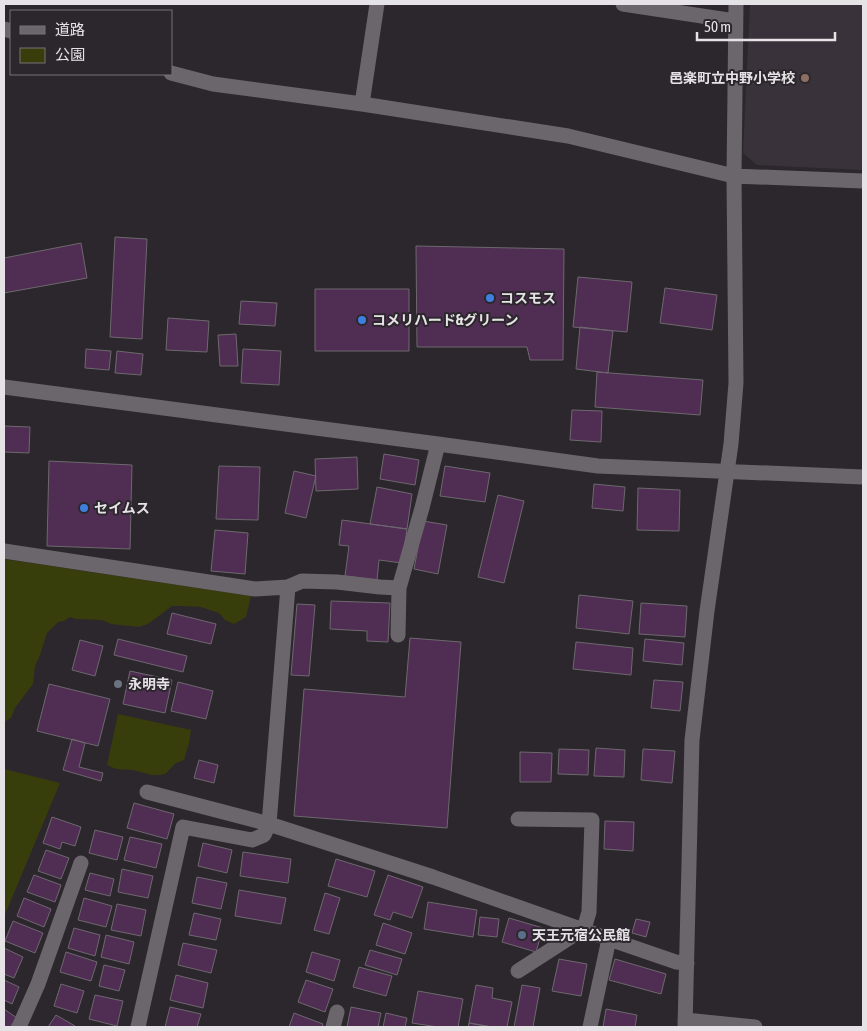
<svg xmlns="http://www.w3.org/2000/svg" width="867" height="1031" viewBox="0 0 867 1031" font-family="'Asap Condensed','Noto Sans JP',sans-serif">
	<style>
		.built { fill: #3a323a }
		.green { fill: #383d0c }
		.building { fill: #502e53; stroke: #6d686e }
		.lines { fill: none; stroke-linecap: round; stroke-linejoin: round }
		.minor { stroke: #6b666b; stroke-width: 15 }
		.education-dot { fill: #8d6e63; stroke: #2c272c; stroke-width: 2 }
		.shop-dot { fill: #3f7fe0; stroke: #2c272c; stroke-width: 2 }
		.worship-dot { fill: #6b7280; stroke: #2c272c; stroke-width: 2 }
		.service-dot { fill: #5c6f8a; stroke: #2c272c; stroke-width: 2 }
		.labels { text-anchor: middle; stroke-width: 4; stroke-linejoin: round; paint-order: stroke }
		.poi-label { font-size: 14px; font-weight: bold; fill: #e6e3e6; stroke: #2c272c; text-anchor: start }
	</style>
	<rect width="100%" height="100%" fill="#2c272c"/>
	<path class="built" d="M750,4H863V170L757,165L743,153Z"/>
	<path class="green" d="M4,559L251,596L246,617L234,624L225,620L219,613L201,607L182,606H172L148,624L139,627L111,624L102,620L76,619L70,617L64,621L58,622L47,633L40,655L35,666L33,684L15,708L11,718L4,722Z
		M118,714L191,730L189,743L184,760L176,763L165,774L160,775H152L133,770L116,769L107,765Z
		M4,769L60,783L4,917Z"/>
	<path class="building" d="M115,237L147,239L142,339L110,337Z
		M81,243L87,278L4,293V258Z
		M416,246L564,249L563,360H530L527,347H417Z
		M578,277L632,282L627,332L573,327Z
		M665,288L717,295L712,330L660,323Z
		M315,289H409V351H315Z
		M241,301L277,303L275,326L239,324Z
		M168,318L209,321L207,352L166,350Z
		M580,327L613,331L608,373L576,369Z
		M236,334L238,366H220L218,335Z
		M86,349L111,351L109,370L85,368Z
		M243,349L281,351L279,385L241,383Z
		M117,351L143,354L141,375L115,373Z
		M597,372L703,380L700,415L595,407Z
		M572,410L602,411L601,442L570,440Z
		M4,426L30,427L29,453L4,452Z
		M384,454L419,460L415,485L380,479Z
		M357,457L358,489L316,491L315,459Z
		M49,461L132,465L130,549L47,546Z
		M219,466L260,467L258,520L216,519Z
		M445,466L490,473L485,502L440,496Z
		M294,471L316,476L306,518L285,513Z
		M594,484L625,487L623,511L592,508Z
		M377,487L412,494L407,529L370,524Z
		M638,488L680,490L679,531L637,530Z
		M498,495L524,501L504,583L478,577Z
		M342,520L407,529L402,563L379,560L377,580L345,576L349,546L339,545Z
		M423,521L447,525L438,574L414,569Z
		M215,530L248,533L245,574L211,571Z
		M579,595L633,601L629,634L576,628Z
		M331,601L390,603L388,642L367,641V631L330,629Z
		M641,603L687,606L685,637L639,634Z
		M297,604L315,605L309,676L291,675Z
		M172,613L216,624L211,644L167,634Z
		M410,638L461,642L447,828L294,816L304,689L405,697Z
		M118,639L187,656L183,672L114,655Z
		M645,639L684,643L682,665L643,661Z
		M80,640L103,646L95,676L72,670Z
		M576,642L633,648L631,675L573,669Z
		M130,671L172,680L165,713L123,704Z
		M654,680L683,682L680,711L651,708Z
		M178,682L213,691L206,719L171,711Z
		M49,684L110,699L98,746L37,731Z
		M72,739L85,743L79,767L103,773L101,781L63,770Z
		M596,748L625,750L624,777L594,776Z
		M559,749L589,750L588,775L558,774Z
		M643,749L675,751L672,783L641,780Z
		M520,752L552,753L551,782H520Z
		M199,760L218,765L214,783L194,778Z
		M134,803L174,814L167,839L127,828Z
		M52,817L81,827L75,846L62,842L60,849L43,843Z
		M605,821L634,822L633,851L604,849Z
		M95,830L123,837L117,860L89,853Z
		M130,837L162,844L156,868L124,860Z
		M203,843L232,850L227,873L198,866Z
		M46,850L69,858L61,879L38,871Z
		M243,852L291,859L288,883L240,876Z
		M336,859L375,871L367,897L328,886Z
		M122,869L153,876L148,898L118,892Z
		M90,873L114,879L110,896L85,890Z
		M34,875L61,885L55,902L27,892Z
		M388,875L423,887L412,918L393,912L390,920L374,915Z
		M197,877L227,883L221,909L192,903Z
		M239,890L286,898L281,924L235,916Z
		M325,893L340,898L329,934L314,930Z
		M24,898L51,909L44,927L17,916Z
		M84,898L112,906L106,927L78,920Z
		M428,902L477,910L473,937L424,929Z
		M117,904L146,910L141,936L111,930Z
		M194,913L221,919L216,940L189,935Z
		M480,917L499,919L497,937L478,935Z
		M509,918L543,928L536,952L502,942Z
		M636,919L650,922L646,937L632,933Z
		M13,921L43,933L35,953L5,941Z
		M383,923L412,933L405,954L376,945Z
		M74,928L100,935L95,956L68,948Z
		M106,935L134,942L129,964L101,957Z
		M183,943L217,950L211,973L178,965Z
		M4,948L23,957L14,978L4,974Z
		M370,950L402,959L397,975L365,965Z
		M66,952L97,962L91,981L60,972Z
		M312,952L340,960L334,981L306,972Z
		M559,959L587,964L581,996L552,991Z
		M615,959L666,974L661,994L609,980Z
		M104,965L125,970L119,991L99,986Z
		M359,967L392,976L386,996L353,987Z
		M176,975L208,983L203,1008L170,1000Z
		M4,980L19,987L12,1004L4,1000Z
		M306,980L333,989L325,1012L298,1002Z
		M61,984L84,991L77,1013L54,1006Z
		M476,985L493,988L492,998L512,1002L507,1027H492L469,1023Z
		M522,985L540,988L533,1027H514Z
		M418,991L463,999L458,1027H438L412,1023Z
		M95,995L123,1001L117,1026L89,1019Z
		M170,1007L201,1014L197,1027H165Z
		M351,1007L381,1013L378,1027H347Z
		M4,1009L17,1018L10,1027H4Z
		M606,1009L637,1015L635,1027H603Z
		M294,1013L323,1024L322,1027H289Z
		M386,1013L407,1018L405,1027H383Z
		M56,1015L75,1026L74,1027H48Z
		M469,1023L492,1027H468Z"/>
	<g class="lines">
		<path class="minor" d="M623,4L735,21
			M4,29L11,31
			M171,73L213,84L362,104L568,136L734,176L863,181
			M362,104L377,4
			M4,387L438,444L598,466L863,477
			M4,551L255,589L288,587L302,581L337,582L380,587L399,588
			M398,635L399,588L422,508L438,444
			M147,792L269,824L433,877L609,939L676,962L687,963
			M518,819L592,820L589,912L586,922L583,929L518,971
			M685,1020L755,1027
			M19,1027L38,984L81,863
			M138,1027L183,827L252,840L264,835L269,824L288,587
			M333,1027L337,1012
			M590,1027L609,939
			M685,1027L692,740L707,611L731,444L736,383L734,176L736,4"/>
	</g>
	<circle class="education-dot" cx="805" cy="78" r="5"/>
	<g class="shop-dot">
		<circle cx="490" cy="298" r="5"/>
		<circle cx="362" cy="320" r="5"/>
		<circle cx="84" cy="508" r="5"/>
	</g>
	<circle class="worship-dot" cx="118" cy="684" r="5"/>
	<circle class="service-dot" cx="522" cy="935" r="5"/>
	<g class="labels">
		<g class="poi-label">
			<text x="795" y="83" text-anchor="end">邑楽町立中野小学校</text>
			<text x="500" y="303">コスモス</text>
			<text x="372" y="325">コメリハード&amp;グリーン</text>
			<text x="94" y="513">セイムス</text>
			<text x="128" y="689">永明寺</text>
			<text x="532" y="940">天王元宿公民館</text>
		</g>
	</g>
	<rect width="867" height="1031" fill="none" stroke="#e6e3e6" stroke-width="10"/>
	<rect x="10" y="10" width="162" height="65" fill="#2c272c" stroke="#767276"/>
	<rect x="20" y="26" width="25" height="8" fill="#6b666b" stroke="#767276"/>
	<text x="55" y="35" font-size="15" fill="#e6e3e6">道路</text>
	<rect x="20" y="48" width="25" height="15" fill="#383d0c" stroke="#767276"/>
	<text x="55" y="60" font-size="15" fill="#e6e3e6">公園</text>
	<path d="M697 32v8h138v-8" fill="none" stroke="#e6e3e6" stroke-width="2.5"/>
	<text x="704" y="32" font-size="15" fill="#e6e3e6" stroke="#2c272c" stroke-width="4" paint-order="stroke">50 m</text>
</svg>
